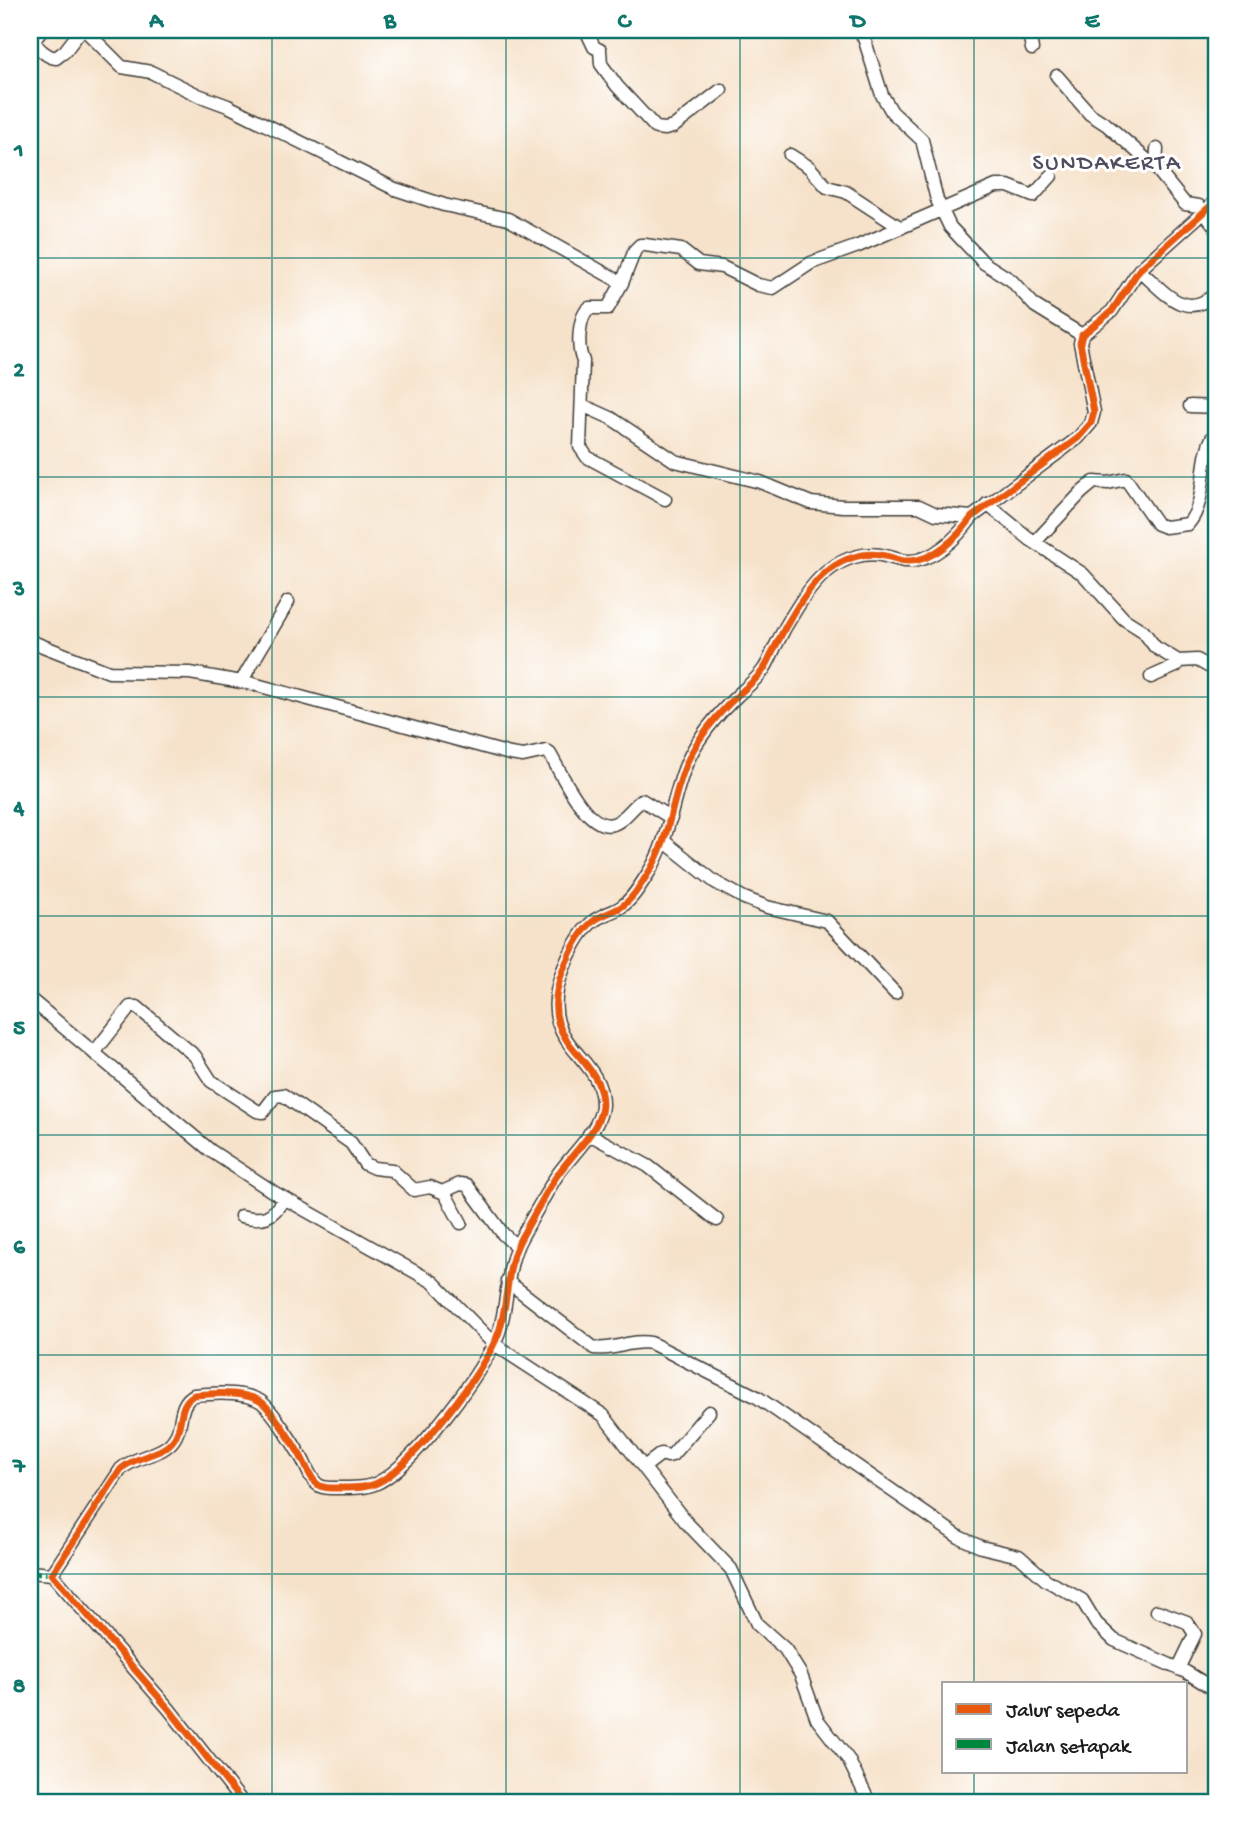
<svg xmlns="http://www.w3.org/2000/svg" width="1247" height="1832" viewBox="0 0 1247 1832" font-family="'Gochi Hand',sans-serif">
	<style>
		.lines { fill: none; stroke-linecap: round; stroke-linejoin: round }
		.minor-casing { stroke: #3d3a36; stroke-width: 15 }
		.minor { stroke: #fff; stroke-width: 12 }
		.quiet { stroke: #00873e; stroke-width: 5; stroke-dasharray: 10 5; stroke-linecap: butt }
		.cycleway-casing { stroke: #fff; stroke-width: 11 }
		.cycleway { stroke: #e8590c; stroke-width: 7 }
		.grid { fill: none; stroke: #0f766e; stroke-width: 2; stroke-opacity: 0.55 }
		.labels { text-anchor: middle; stroke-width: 6; stroke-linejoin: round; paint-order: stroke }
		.quarter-label { font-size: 23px; letter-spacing: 2px; fill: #504d5e; stroke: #fff }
		.neatline { fill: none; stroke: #0f766e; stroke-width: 2.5 }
		.grid-label { font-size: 23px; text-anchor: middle; font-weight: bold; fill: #0f766e }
	</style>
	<rect width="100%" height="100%" fill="#fff"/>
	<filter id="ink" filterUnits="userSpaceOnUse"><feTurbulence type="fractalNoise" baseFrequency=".0143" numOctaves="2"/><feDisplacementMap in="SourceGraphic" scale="14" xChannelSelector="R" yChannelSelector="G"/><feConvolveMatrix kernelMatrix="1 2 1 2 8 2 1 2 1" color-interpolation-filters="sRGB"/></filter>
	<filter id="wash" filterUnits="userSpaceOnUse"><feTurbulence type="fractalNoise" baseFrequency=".00686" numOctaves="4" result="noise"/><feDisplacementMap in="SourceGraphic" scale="28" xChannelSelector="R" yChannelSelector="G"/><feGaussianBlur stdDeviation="1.57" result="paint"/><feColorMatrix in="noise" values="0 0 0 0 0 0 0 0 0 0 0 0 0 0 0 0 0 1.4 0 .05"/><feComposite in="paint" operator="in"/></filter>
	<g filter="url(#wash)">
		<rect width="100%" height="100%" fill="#f6e2ca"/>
	</g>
	<g filter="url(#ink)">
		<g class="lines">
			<defs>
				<path id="minor" d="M42,30L34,40C37,49 48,57 56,58L65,51L81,30
					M85,30L122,67L151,72L198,95L228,106L395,189L444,205L508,219L622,283L635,250L640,245H645L681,250L699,264L722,267L758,285L773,288L811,263L858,246L996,186H1008L1033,196L1051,176
					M586,30L594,47L600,50L601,64L617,86L656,128L665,129L673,127L721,90
					M858,30L864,38L882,95L892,112L922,140L937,200L950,227L984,263L1011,280L1035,306L1082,335
					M1032,49L1030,38L1035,30
					M1057,76L1090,114L1107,125L1156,168
					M1157,149L1156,168L1185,204L1199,206L1217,229
					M790,155L809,167L827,187L846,192L901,228
					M1139,270C1165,292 1186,323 1217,292
					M622,283L608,308H589C578,317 577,348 583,361L580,447L587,457L665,499
					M582,405L611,418L675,461L760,482L811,503L843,506H919L936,514L972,517
					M1190,406L1217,407
					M987,504L1031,540L1083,574L1124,619L1143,631L1155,647L1178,661L1176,666L1151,677
					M1035,542L1081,493L1094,482L1108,483L1126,479L1157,524L1165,527L1188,524C1210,499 1197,454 1217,431
					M30,641L109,672L190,673L253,684L510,754L523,756L546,751L550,754C560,771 587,832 613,824C624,821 633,806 642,800L671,818
					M1178,661L1197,660L1217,671
					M241,682L288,602
					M665,842L715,882L744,898L767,907L827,921L895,993
					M30,999L211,1151L275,1193L433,1282L494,1344L603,1415L685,1521L731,1569L757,1624L785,1649L801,1675L817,1719L848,1759L869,1802
					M94,1053L130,1007H137L195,1056L211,1081L257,1111L263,1112L275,1096L283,1095L351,1143L365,1164L374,1168L392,1170L414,1190L430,1187L442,1192L460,1184L467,1185L503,1234L517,1247
					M589,1134L648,1166L717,1220
					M444,1192L461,1223
					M241,1216C263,1221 272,1219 284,1198
					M507,1281L594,1348C613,1351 632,1339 651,1343L757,1397L959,1537L981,1547L1019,1556L1046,1580L1082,1600L1096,1623L1114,1640L1186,1672L1217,1691
					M644,1467L661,1454L668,1456L672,1455L709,1412
					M30,1572L52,1574
					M1157,1611L1187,1622L1195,1634L1178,1669
					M242,1802L169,1709L52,1574L121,1469C136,1455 163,1456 174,1439C184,1425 177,1404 194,1395C213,1393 243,1391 260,1401C271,1408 293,1443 300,1455C306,1464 310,1481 320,1486C327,1489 336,1488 343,1488C355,1488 368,1488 379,1482C414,1464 486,1369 499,1332C509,1301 505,1267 521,1238C532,1218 543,1199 554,1180C567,1158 601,1131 602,1105C603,1052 533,1048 563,970C569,955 577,937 589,925C598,915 610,914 621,907C633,899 641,884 649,872C671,837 671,797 688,760C699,736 719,713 738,695C747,687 757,679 764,669C768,663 771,656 774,649C785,626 808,585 829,570C844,558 866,551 885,556C892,557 899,561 907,561C933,562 958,537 972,517L1078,438L1091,423L1094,412L1080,343L1082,335L1112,311L1139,270L1217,200"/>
			</defs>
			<use href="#minor" class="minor-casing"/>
			<use href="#minor" class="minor"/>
			<path class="quiet" d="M30,1572L52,1574"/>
			<defs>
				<path id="cycleway" d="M242,1802L169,1709L52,1574L121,1469C136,1455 163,1456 174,1439C184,1425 177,1404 194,1395C213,1393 243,1391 260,1401C271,1408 293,1443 300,1455C306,1464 310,1481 320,1486C327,1489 336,1488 343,1488C355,1488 368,1488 379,1482C414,1464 486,1369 499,1332C509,1301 505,1267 521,1238C532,1218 543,1199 554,1180C567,1158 601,1131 602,1105C603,1052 533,1048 563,970C569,955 577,937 589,925C598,915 610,914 621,907C633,899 641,884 649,872C671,837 671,797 688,760C699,736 719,713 738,695C747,687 757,679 764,669C768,663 771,656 774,649C785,626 808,585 829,570C844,558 866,551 885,556C892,557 899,561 907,561C933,562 958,537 972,517L1078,438L1091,423L1094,412L1080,343L1082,335L1112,311L1139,270L1217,200"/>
			</defs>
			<use href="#cycleway" class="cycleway-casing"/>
			<use href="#cycleway" class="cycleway"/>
		</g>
	</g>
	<path class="grid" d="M272,30V1802M506,30V1802M740,30V1802M974,30V1683M30,258H1217M30,477H1217M30,697H1217M30,916H1217M30,1135H1217M30,1355H1217M30,1574H1217M974,1771V1802"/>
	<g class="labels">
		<g class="quarter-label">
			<text x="1107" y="169">SUNDAKERTA</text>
		</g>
	</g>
	<rect width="1247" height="1832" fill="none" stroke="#fff" stroke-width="77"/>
	<rect x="942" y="1682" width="245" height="91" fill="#ffffff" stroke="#a4a4a4" stroke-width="2"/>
	<rect x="956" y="1704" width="35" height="10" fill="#e8590c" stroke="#a4a4a4" stroke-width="2"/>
	<text x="1006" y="1716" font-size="21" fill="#1c1c1c">Jalur sepeda</text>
	<rect x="956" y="1739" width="35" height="10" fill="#00873e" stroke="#a4a4a4" stroke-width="2"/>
	<text x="1006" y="1752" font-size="21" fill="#1c1c1c">Jalan setapak</text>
	<rect x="38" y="38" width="1170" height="1756" class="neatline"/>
	<g class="grid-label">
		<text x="156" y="27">A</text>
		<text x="390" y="27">B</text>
		<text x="624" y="27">C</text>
		<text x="858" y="27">D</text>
		<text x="1092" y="27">E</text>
		<text x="19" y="156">1</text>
		<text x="19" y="376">2</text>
		<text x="19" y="595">3</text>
		<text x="19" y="814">4</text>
		<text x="19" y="1034">5</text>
		<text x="19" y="1253">6</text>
		<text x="19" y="1472">7</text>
		<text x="19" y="1692">8</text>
	</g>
</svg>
